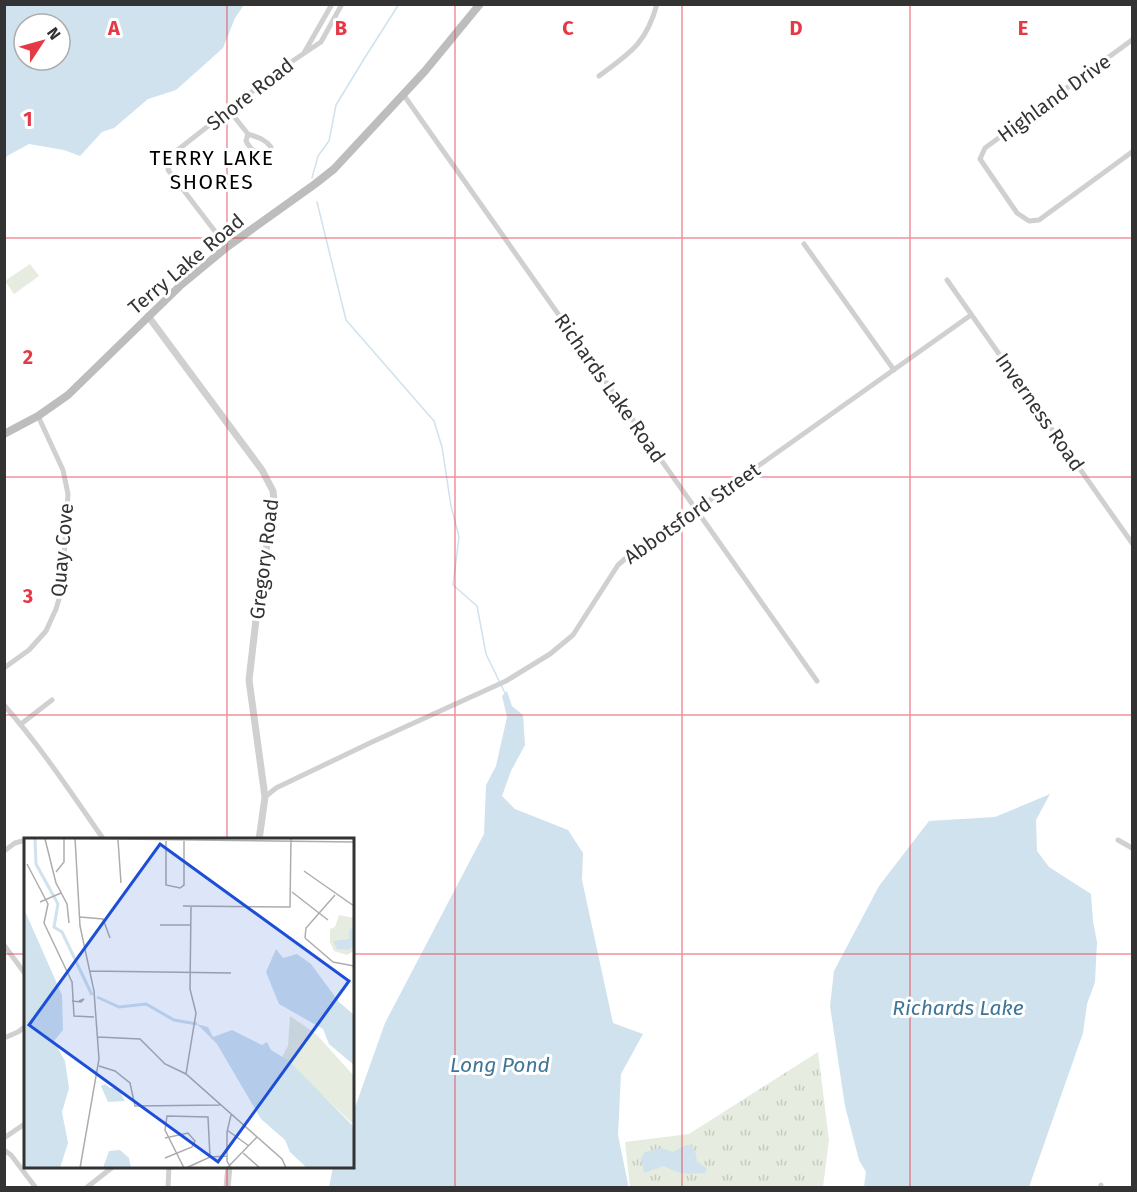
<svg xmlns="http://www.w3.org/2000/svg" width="1137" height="1192" viewBox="0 0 1137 1192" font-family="'Fira Sans',sans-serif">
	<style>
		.grass { fill: url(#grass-tufts) }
		.garden { fill: #e6ecdf }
		.water { fill: #cfe2ee; fill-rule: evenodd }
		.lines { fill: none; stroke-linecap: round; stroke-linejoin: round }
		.stream { stroke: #cfe2ee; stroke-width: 1.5 }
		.minor { stroke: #d0d0d0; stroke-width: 5 }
		.tertiary { stroke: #d0d0d0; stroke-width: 7 }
		.secondary { stroke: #bdbdbd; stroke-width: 8 }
		.grid { fill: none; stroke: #e63946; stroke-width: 1.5; stroke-opacity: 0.55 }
		.labels { text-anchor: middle; stroke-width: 6; stroke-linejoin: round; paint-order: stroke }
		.street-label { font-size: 20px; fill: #333; stroke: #fff }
		.neighbourhood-label { font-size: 21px; letter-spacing: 1.5px; fill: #000; stroke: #fff }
		.water-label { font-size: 21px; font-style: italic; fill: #3f7597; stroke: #fff }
		.inset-river { fill: none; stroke: #cfe2ee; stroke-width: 3 }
		.inset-road { fill: none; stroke: #adadad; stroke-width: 1.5 }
		.view { fill: #1d4ed8; fill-opacity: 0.15; stroke: #1d4ed8; stroke-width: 3 }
		.inset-edge { fill: none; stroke: #333; stroke-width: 3 }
		.grid-label { font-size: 20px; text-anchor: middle; font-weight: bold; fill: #e63946; stroke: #fff; stroke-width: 6; stroke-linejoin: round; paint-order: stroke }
	</style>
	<defs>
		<pattern id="grass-tufts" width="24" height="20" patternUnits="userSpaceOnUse" patternTransform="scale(1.5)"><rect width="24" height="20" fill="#e6ecdf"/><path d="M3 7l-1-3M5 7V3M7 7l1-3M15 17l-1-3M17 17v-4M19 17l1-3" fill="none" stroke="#c6cbc0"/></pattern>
	</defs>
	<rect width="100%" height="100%" fill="#fff"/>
	<path class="grass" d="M818,1052L829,1140L823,1187H630L625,1142L689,1134Z"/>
	<path class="garden" d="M30,264L39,276L14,294L5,281Z"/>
	<path class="water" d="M5,4H244V5L235,18L223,48L176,90L148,99L114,128L102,132L80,156L64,150L29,144L7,156L5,162ZM24,24H60V60H24Z
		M507,691L512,706L523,715L525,745L511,771L502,796L515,809L568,830L583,853L582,880L613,1023L643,1034L621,1074L618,1135L628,1184L627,1188L329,1187L333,1167L352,1166L353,1113L385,1023L484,834L486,785L496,766L507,717L502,696Z
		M1050,794L1036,820L1037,851L1049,867L1091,894L1093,921L1097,942L1095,982L1087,1004L1083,1033L1029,1187H864L866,1172L859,1160L845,1106L830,1006L834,971L879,886L929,821L995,817Z
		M686,1145H691L695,1151L697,1161L707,1169L705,1173C688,1174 679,1175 664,1166L644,1173L641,1158L645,1152L661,1148L673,1152Z"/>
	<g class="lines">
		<path class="stream" d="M312,178L318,156L329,141L336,105L364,59L399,4
			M317,202L346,320L434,421L442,447L451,506L459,537L453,585L477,606L486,654L505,693"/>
		<path class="minor" d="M1132,40L985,148L980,159L1017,213L1029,221L1039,220L1132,152
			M304,53L332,4
			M599,76C630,53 646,44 657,4
			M403,94L817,681
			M228,109L248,134L246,141C251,150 258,158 269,153L271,147C265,139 257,137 248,134
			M804,244L894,370
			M227,247L168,170L170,160L175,152L285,66L321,42L342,4
			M947,280L1132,543
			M4,668L29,650L46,631L56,609L62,589L68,494L63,470L38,416
			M4,705C41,747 72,794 104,840
			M21,724L52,700
			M265,797L276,788L372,742L506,681L550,654L573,635L618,565L626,558L696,510L971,315
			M1118,840L1132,848
			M4,851L15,843L26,840
			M4,945L26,975
			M4,1038L18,1032L26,1026
			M4,1138L26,1123
			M4,1150L11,1155L36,1188
			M86,1188L114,1166
			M168,1188L169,1166
			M1100,1188L1101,1185"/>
		<path class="tertiary" d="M148,316L262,470L273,491L274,501L259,594L249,680L265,797L259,840
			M227,1188L229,1166"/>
		<path class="secondary" d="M4,434L38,416L68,395L181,285L227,247L315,184L334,169L425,71L480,4"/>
	</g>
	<path class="grid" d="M227,4V840M455,4V1188M682,4V1188M910,4V1188M4,238H1132M4,477H1132M4,715H1132M4,954H26M352,954H1132M227,1166V1188"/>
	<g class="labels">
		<g class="street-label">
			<text transform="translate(250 94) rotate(-38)" y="7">Shore Road</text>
			<text transform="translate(1054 98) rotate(-36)" y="7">Highland Drive</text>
			<text transform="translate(186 264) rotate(-40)" y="7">Terry Lake Road</text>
			<text transform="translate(610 388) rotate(55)" y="7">Richards Lake Road</text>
			<text transform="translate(1040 412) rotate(55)" y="7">Inverness Road</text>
			<text transform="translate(692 513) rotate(-35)" y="7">Abbotsford Street</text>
			<text transform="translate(62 550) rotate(-85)" y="7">Quay Cove</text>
			<text transform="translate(264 559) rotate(-83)" y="7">Gregory Road</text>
		</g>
		<g class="neighbourhood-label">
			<text x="212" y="165">TERRY LAKE<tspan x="212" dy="24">SHORES</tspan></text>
		</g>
		<g class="water-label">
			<text x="958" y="1015">Richards Lake</text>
			<text x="500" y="1072">Long Pond</text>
		</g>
	</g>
	<g transform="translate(24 838)">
		<rect width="330" height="330" fill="#fff"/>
		<path d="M266,178L292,196L330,238V287L258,219L264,208Z" fill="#e6ecdf"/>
		<path d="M315,77L330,80V113L323,117L310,113L306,104V91L311,89Z" fill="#e6ecdf"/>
		<path d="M0,71L38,157L39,192L30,203L41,223L45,250L38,274L44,305L36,330H0ZM326,90L330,93V107L325,112L313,111L309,103L325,101ZM252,111L259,120L273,116L287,126L315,164L330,177V227L305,206L299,191L255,166L242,134ZM173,186L184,189L189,199L208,192L238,207L243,204L247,212L265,223L330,289V330H283L266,314L261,302L237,281L193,206ZM81,246L86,250H94L101,263L84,264L77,248ZM96,312L105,320L107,330H79L85,313Z" fill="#cfe2ee"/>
		<path class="inset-river" d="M11,0L12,26L34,66L30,89L38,94L68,157M73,159L95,169L122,166L150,182L173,186"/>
		<path class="inset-road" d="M17,0L330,4M51,0L56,88L70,153L75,221L56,330M21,1L32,45L43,66L45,85M94,2L97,45M142,3V47L156,50L160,47V3M3,26L24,66L20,85L48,144M280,33L330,68M32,34L40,24V1M268,54L304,82M16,64L37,55M159,68L266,69L267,0M56,79L79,81L86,100M136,87H167M281,100L309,124L330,128M281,100L282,90L311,57M66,133L207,135M48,143L50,178L70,179M48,163L57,164L60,161L55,163M74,199L116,201L141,226L162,236L258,321L262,330M75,228L91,233L106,245L111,268L196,267M162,236L172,175L166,151L167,69M203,292L225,308M219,315L236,330M141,320L168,309L171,303L164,295L141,300M160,330L141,292L143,278L184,279L186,319M162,330L186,319L203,318M203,330L233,299M207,330L203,323V294L207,277"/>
		<path class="view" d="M136,6L325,143L194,324L5,187Z"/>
		<rect width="330" height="330" class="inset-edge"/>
	</g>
	<g class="grid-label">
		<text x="114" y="35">A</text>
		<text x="341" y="35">B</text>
		<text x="568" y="35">C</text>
		<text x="796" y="35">D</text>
		<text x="1023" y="35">E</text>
		<text x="28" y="126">1</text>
		<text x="28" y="364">2</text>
		<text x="28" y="603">3</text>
	</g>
	<rect width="1137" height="1192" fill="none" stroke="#333333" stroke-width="12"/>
	<g transform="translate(42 42) rotate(54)"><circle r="28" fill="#ffffff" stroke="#adadad" stroke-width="1.5"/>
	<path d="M0-4.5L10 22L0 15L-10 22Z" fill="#e63946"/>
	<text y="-9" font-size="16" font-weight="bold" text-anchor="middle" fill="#333333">N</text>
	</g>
</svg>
